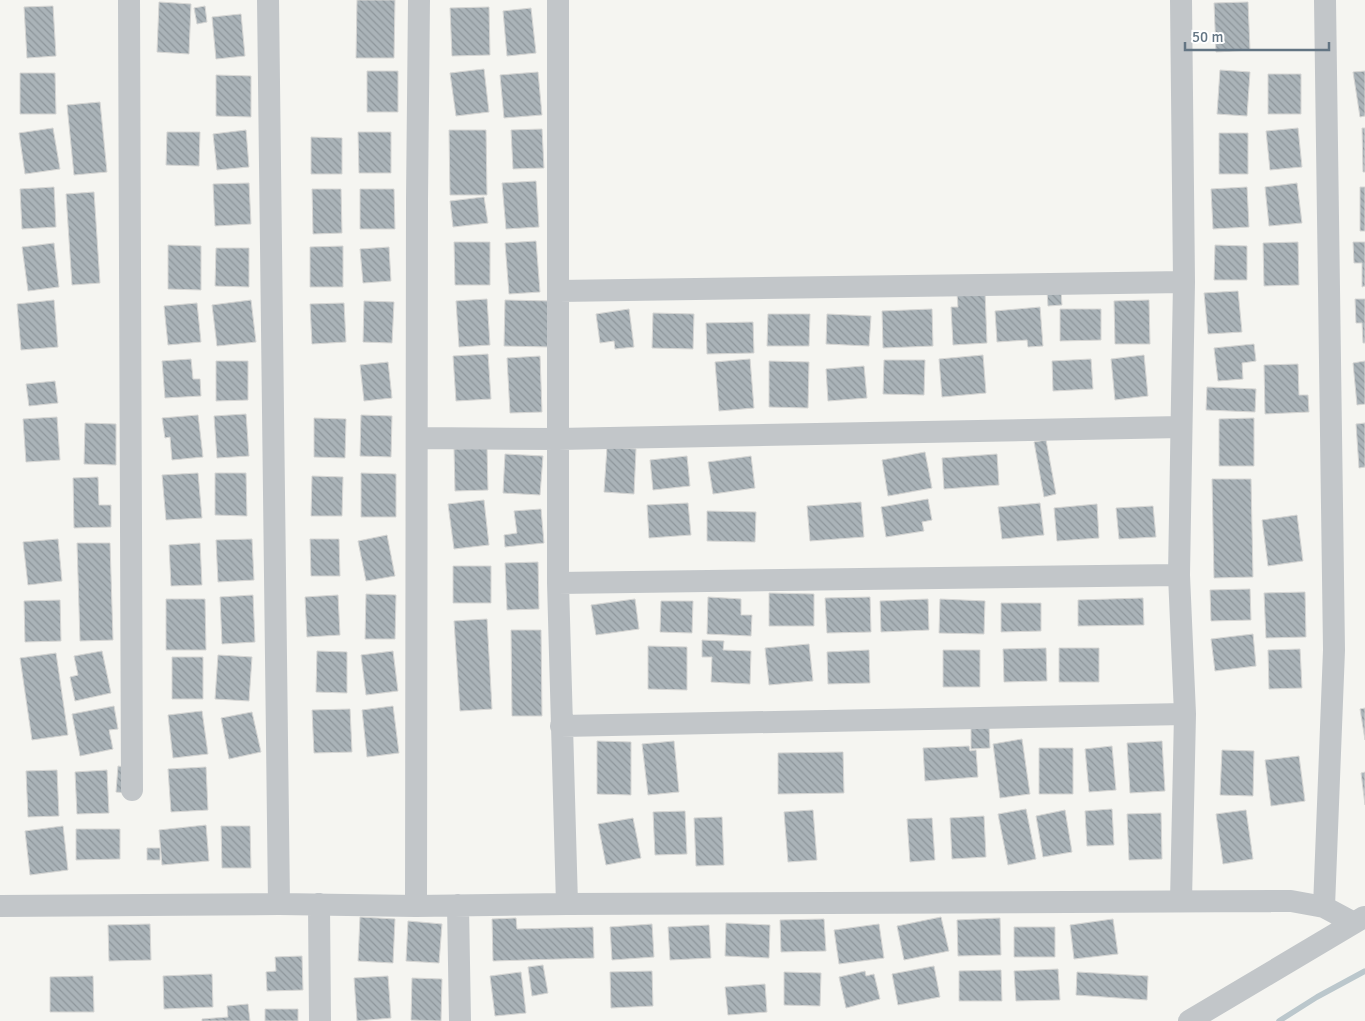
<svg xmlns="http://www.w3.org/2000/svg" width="1365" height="1021" viewBox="0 0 1365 1021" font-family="Signika,sans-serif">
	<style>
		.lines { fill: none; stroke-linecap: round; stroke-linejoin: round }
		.stream { stroke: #bbc7cc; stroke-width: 5.5 }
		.building { fill: url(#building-back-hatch); stroke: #d6d6d4 }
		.minor { stroke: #c2c6c9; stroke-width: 22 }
	</style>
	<defs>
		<pattern id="building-back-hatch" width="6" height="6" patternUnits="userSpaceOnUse" patternTransform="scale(1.25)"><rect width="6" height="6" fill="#aab3b8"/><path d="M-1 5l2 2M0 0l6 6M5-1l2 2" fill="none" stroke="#8e969b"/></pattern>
	</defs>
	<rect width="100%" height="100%" fill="#f5f5f1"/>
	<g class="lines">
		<path class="stream" d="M1279,1021L1317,997L1365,971"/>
	</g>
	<path class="building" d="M357,0H395L394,58H356Z
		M159,2L191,4L189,54L157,52Z
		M1248,2L1250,50L1216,52L1214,3Z
		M53,6L56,56L27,58L24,7Z
		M205,6L207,22L197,24L194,8Z
		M489,7L490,55L452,56L450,8Z
		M531,8L536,53L507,56L503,11Z
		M241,14L245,56L216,59L212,17Z
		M484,69L489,112L456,116L450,73Z
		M1220,70L1250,72L1247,116L1217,114Z
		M367,71H398V112H367Z
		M1365,71V116L1360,117L1353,72Z
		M538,72L542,115L504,118L500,75Z
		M20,73H55L56,114H20Z
		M1268,74H1301V114H1268Z
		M216,75L251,76V117L216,116Z
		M100,102L107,172L74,175L67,105Z
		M53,128L60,169L25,174L19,133Z
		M1298,128L1302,167L1270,170L1266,131Z
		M1362,128H1365V172H1363Z
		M542,129L544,168L513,169L511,130Z
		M246,130L249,167L217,170L213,134Z
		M449,130H486L487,195H450Z
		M167,132H200L199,166L166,165Z
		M358,132H391V173H359Z
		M1219,133H1248V174H1219Z
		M311,137L342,138V174H311Z
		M536,181L539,227L506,229L502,183Z
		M249,183L251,224L215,226L213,184Z
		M1297,183L1302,223L1269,226L1265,187Z
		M54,187L56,227L22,229L20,189Z
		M1247,187L1249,227L1213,229L1211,189Z
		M1360,187H1365V231H1360Z
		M312,189H341L342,233L313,234Z
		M360,189H394L395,229H360Z
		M94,192L100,283L72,285L66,194Z
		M484,197L488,223L453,227L450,201Z
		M536,241L540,292L509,294L505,243Z
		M454,242H490V285H455Z
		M1298,242L1299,285L1264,286L1263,243Z
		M1353,242H1365V286L1362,287V263H1354Z
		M54,243L59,287L28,291L22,247Z
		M168,245L201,246V290L168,289Z
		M1215,245L1247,246V280H1214Z
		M343,246V287H310V247Z
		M389,247L391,281L363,283L360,249Z
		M216,248H249V287L215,286Z
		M1047,291H1061L1062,305L1048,306Z
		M1238,291L1242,332L1208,334L1204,293Z
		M985,292L987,343L953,345L951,307H958L957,294Z
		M487,299L490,345L459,347L456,301Z
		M1355,299H1365V343H1363L1362,323H1356Z
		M54,300L58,347L21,350L17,304Z
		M251,300L256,342L217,346L212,305Z
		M505,300L551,301L550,347L504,346Z
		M1149,300L1150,344H1115L1114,301Z
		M364,301L394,302L392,343L363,342Z
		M197,303L201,342L168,345L164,306Z
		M344,303L346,342L312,344L310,304Z
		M1040,307L1043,346L1028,347L1027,340L997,342L995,311Z
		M629,309L634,347L615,349L614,341L600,343L596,314Z
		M932,309L933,346L883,348L882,311Z
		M1060,309H1101V340L1060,341Z
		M653,313L694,314L693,349L652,348Z
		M768,314H810L809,346H767Z
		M827,314L871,316L869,346L826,344Z
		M753,322L754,353L707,354L706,323Z
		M1254,344L1256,361L1242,363L1243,379L1218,381L1214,348Z
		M488,354L491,399L456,401L453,356Z
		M983,355L986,393L942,397L939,359Z
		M1144,355L1148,396L1115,400L1111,359Z
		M540,356L542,412L510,413L507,358Z
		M191,359L193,379H200L201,396L165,398L162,361Z
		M750,359L754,408L719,411L715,362Z
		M1091,359L1093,389L1053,391L1052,361Z
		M884,360H925L924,395L883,394Z
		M216,361H248V400L216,401Z
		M769,361L809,362L808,408L769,407Z
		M1365,361V404L1357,405L1353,363Z
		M388,362L392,398L364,401L360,365Z
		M1298,364L1299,395H1308L1309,412L1265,414L1264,365Z
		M864,366L867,398L828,401L826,369Z
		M55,381L58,403L29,406L26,384Z
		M1207,387L1256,389L1255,412L1206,410Z
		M246,414L249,456L217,458L214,416Z
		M198,415L203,457L172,460L170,437L165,438L162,418Z
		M361,415L392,416L391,457L360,456Z
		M57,417L60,460L26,462L23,419Z
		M314,418L346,419L345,458L314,457Z
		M1254,418V466H1219V419Z
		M85,423L116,424V465L84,464Z
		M1365,423V467L1359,468L1356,424Z
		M1046,440L1056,494L1044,497L1034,442Z
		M607,447L636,449L634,494L604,492Z
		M487,448L488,490L455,491L454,449Z
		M925,452L932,488L888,496L882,460Z
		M505,454L543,456L540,495L503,493Z
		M997,454L999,485L944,489L942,458Z
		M687,456L690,486L653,490L650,460Z
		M751,456L755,488L713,494L708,462Z
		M198,473L202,518L166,520L162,475Z
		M215,473H246L247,516L215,515Z
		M361,473L396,474V517H361Z
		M312,476L343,477L342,516H311Z
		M98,477L99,505H111V527L74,528L73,478Z
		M1212,479H1251L1253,577L1214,578Z
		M928,499L932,520L922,522L924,531L886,537L881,507Z
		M484,500L489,545L454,549L448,504Z
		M861,502L864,537L810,541L807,506Z
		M688,503L691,535L649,538L647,505Z
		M1040,503L1044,535L1002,539L998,507Z
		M1097,504L1099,538L1057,541L1054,508Z
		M1153,506L1156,537L1119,539L1116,508Z
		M541,509L544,543L505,547L504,535L517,533L514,511Z
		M707,511L756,512L755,542L707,541Z
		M1297,515L1303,561L1268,566L1262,520Z
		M387,535L395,576L366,581L358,541Z
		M58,539L62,581L28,585L23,542Z
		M252,539L254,580L218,582L216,540Z
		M310,539H339L340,576H311Z
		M77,543H110L113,640L80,641Z
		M200,543L202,585L171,586L169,545Z
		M538,562L539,609L507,610L505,563Z
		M453,566H491V603H453Z
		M1250,589L1251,620L1211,621L1210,590Z
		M1305,592L1306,637L1266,638L1264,593Z
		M769,593L814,594V626H769Z
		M366,594L396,595L395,639H365Z
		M253,595L255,642L222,644L220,597Z
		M338,595L340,635L307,637L305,597Z
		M708,597L741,599V615H752L751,636L707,634Z
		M870,597L871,632L827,633L825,598Z
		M1143,598L1144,625L1078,626V600Z
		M166,599H205L206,650H166Z
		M635,599L639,629L596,635L591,605Z
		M928,599L929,630L881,632L880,601Z
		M940,599L985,601L984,634L939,633Z
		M60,600L61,641L25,642L24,601Z
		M661,601H693L692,633L660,632Z
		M1001,603H1041V631L1001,632Z
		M487,619L492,709L460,711L454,621Z
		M511,630H541L542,716H512Z
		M1253,634L1256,666L1215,671L1211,639Z
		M702,640L724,641L723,650L751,651L750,684L711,682L712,657H702Z
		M809,644L813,681L769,685L765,648Z
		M648,646L687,647V690L648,689Z
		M1046,648L1047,681L1004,682L1003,649Z
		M1059,648H1099V682H1059Z
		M1300,649L1302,688L1269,689L1268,650Z
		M869,650L870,683L828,684L827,652Z
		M943,650H980V687H943Z
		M102,651L111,693L75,701L70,677L78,675L74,656Z
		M317,651L347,652V693L316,692Z
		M393,651L398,691L366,695L361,655Z
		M56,653L68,735L32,740L20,658Z
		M218,655L252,657L249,701L215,699Z
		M172,657H203V699H172Z
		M114,706L118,729L109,730L113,749L80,756L72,714Z
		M393,706L399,753L367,757L362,710Z
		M1365,708V740L1360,709Z
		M350,709L352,752L314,753L312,710Z
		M202,711L208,754L173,758L168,715Z
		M252,712L261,752L229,759L221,718Z
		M971,727H989L990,748L971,749Z
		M1022,739L1030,794L1000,798L993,744Z
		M597,741L631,742V795L597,794Z
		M674,741L679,792L648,795L642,744Z
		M1162,741L1165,791L1130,793L1127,743Z
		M969,746L970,751L976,750L978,777L925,781L923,748Z
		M1112,746L1116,790L1089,792L1085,749Z
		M1039,748H1073V794H1039Z
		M1222,750L1254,751L1253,796L1220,795Z
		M843,752L844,793L778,794V753Z
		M1299,756L1305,801L1271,806L1265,760Z
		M118,766L141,769L138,794L116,792Z
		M206,767L208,810L171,812L168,769Z
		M57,770L59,816L28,817L26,771Z
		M107,770L109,813L77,814L75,772Z
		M1365,772V805L1361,773Z
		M1026,809L1036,859L1008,865L998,814Z
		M1112,809L1114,845L1087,846L1085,811Z
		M813,810L817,860L788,862L784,812Z
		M1065,810L1072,852L1043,857L1036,816Z
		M1246,810L1253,859L1223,864L1216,814Z
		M685,811L687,854L655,855L653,812Z
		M1161,813L1162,859L1129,860L1127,814Z
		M984,816L986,857L952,859L950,818Z
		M722,817L724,865L696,866L694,818Z
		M633,818L641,858L606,865L598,824Z
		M932,818L935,860L910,862L907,819Z
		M206,825L209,861L162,865L159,830Z
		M63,826L68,870L30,875L25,831Z
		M221,826H250L251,868H222Z
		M76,829H120V859L76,860Z
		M147,848H160V860H147Z
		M360,917L395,919L393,963L358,961Z
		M941,917L949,951L904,960L897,926Z
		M516,918L517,929L593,927L594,958L493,961L492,919Z
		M1000,918L1001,955L958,956L957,920Z
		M824,919L826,951L781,952L780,920Z
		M1113,919L1118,954L1074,959L1070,925Z
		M408,921L442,924L439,963L406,961Z
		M726,923L770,925L769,958L725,956Z
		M150,924L151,960L109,961L108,925Z
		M652,924L654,957L612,960L610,927Z
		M879,924L884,958L839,964L834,930Z
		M709,925L711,958L670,960L668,927Z
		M1014,927H1055V957H1014Z
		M302,956L303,990L267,991L266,972L276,971L275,957Z
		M543,965L548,993L532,996L528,967Z
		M934,966L940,997L898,1005L892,974Z
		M1058,969L1060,1000L1016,1001L1014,971Z
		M1001,970L1002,1001H959V971Z
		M652,971L653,1006L611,1008L610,972Z
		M865,971L866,976L874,974L880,999L846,1008L839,977Z
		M521,972L526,1013L495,1016L490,976Z
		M784,972L821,973L820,1006L784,1005Z
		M1077,972L1148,976L1147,1000L1076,995Z
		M212,974L213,1007L164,1009L163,976Z
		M93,976L94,1012H50V977Z
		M388,976L391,1018L357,1021L354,978Z
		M412,978L442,979L441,1021L411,1020Z
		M765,984L767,1012L728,1015L725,987Z
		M248,1004L250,1021H202V1019L228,1017L227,1006Z
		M265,1009H298V1021H265Z"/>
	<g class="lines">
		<path class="minor" d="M129,0L132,790
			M268,0L279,904
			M558,0V583L567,904
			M1181,0L1184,282L1179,575L1185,714L1181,901
			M559,291L1184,282
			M417,438L558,439L1181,427
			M558,583L1179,575
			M561,726L1185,714
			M319,904L320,1021
			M458,905L460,1021
			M0,906L279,904L416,906L567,904L1291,901L1324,907L1354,923
			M416,906L417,200L419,0
			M1324,907L1334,650L1325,0
			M1189,1021L1364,917"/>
	</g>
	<path d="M1185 42v8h144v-8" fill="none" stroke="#637583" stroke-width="2.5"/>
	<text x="1192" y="42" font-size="15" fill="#637583" stroke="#ffffff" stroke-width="4" paint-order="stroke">50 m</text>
</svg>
